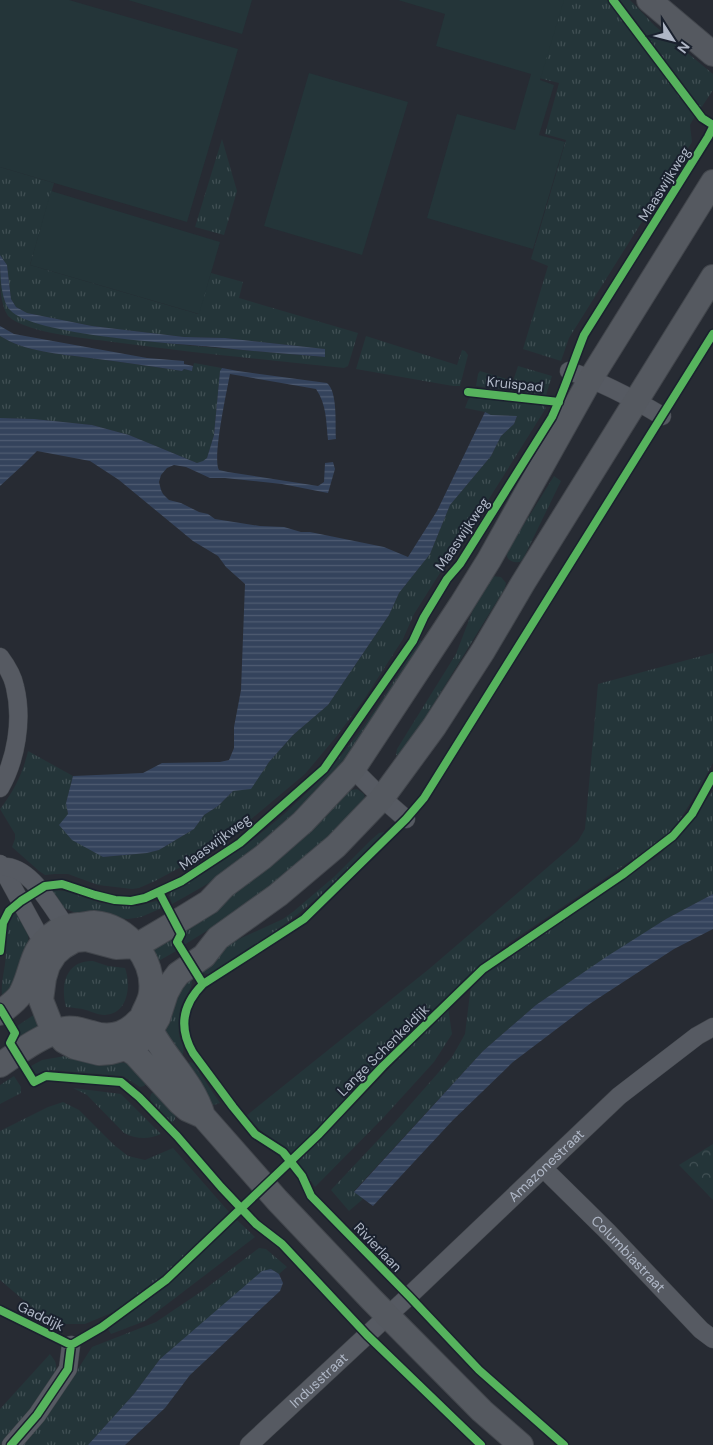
<svg xmlns="http://www.w3.org/2000/svg" width="713" height="1445" viewBox="0 0 713 1445" font-family="'DM Sans',sans-serif">
	<style>
		.grass { fill: url(#grass-tufts) }
		.park { fill: url(#park-crowns) }
		.pitch { fill: #243539 }
		.water { fill: url(#water-rules) }
		.lines { fill: none; stroke-linecap: round; stroke-linejoin: round }
		.street-casing { stroke: #42464c; stroke-width: 19 }
		.secondary-casing { stroke: #42464c; stroke-width: 26 }
		.street { stroke: #565a62; stroke-width: 18 }
		.secondary { stroke: #555960; stroke-width: 24 }
		.cycleway-casing { stroke: #1a212e; stroke-width: 11 }
		.cycleway { stroke: #56b35d; stroke-width: 8 }
		.labels { text-anchor: middle; stroke-width: 4; stroke-linejoin: round; paint-order: stroke }
		.street-label { font-size: 14px; fill: #afb7c6; stroke: #1a212e }
	</style>
	<defs>
		<pattern id="grass-tufts" width="24" height="20" patternUnits="userSpaceOnUse" patternTransform="scale(1.25)"><rect width="24" height="20" fill="#243539"/><path d="M3 7l-1-3M5 7V3M7 7l1-3M15 17l-1-3M17 17v-4M19 17l1-3" fill="none" stroke="#415054"/></pattern>
		<pattern id="park-crowns" width="20" height="18" patternUnits="userSpaceOnUse" patternTransform="scale(1.25)"><rect width="20" height="18" fill="#243539"/><path d="M2 6a3 3 0 1 1 6 0M12 15a3 3 0 1 1 6 0" fill="none" stroke="#415054"/></pattern>
		<pattern id="water-rules" width="6" height="5" patternUnits="userSpaceOnUse" patternTransform="scale(1.25)"><rect width="6" height="5" fill="#34435c"/><path d="M0 2.5h6" fill="none" stroke="#4f5c72"/></pattern>
	</defs>
	<rect width="100%" height="100%" fill="#272b33"/>
	<path class="grass" d="M562,0H607L695,116L690,125L692,142L569,338L561,361L523,349L548,266L531,259L566,140L545,134L559,83L539,78Z
		M620,0H630L655,26L713,74V90L701,108Z
		M222,139L237,191L224,235L195,227Z
		M0,167L54,183L30,265L198,314L211,273L243,282L239,298L358,333L348,366L344,368C269,360 195,353 121,343C94,339 27,334 8,316C0,304 0,285 0,269L4,300L10,310L51,327L112,337L184,345L324,357L325,349L225,338L184,337L92,326L27,313L16,307L11,299L7,265L0,255Z
		M0,336C26,352 60,354 90,358C121,362 151,366 182,371L184,369L192,371L194,363L222,368L220,371L214,435L207,458L203,462L197,463L129,435L92,425L34,419L0,418Z
		M366,336L457,365L462,350L465,351L468,355L460,386H453L356,369Z
		M518,366L552,376L546,395L476,386L478,374L480,371L513,381Z
		M472,396L543,405L546,408L450,561L440,573L414,614L403,639L365,698L336,737L305,774L238,830L210,850L181,867L155,881L139,888L132,889L98,885L68,874H55L45,875L39,871L12,847L15,839V834L0,809C14,791 23,773 28,751L73,776L66,803L68,814L103,857L146,853L159,850L194,829L204,815L218,806L233,791L251,788L269,762L293,735L328,705L389,615L399,593L430,554L450,505L491,456L501,436L514,424L517,416L491,415L485,412L465,408L468,400Z
		M554,476L561,481L523,559L520,562C511,563 504,559 508,550Z
		M492,576L501,577L506,583L505,588L420,726L402,752L399,756L396,755L397,749L456,654L477,599Z
		M419,640L425,642C405,673 386,706 364,734C324,788 276,836 221,875C205,886 188,895 172,904L169,895L171,892C232,859 289,816 335,763C367,725 394,682 419,640Z
		M713,653V763L696,794L674,829L648,849L509,943L458,986L402,1039L321,1126L292,1154L265,1135L246,1116L429,969L578,841L585,829L598,684Z
		M357,789L364,794L365,799C345,819 327,840 306,859C268,892 226,919 184,945L183,942C185,935 186,932 183,925L256,876L281,858L303,839L328,814L346,794L351,790Z
		M713,791V894L666,919L536,1005L483,1051L354,1191L363,1199L349,1211L331,1190L395,1122L452,1057L465,1034L471,985L485,970L520,947L619,883L660,854L681,833Z
		M385,832C357,861 329,889 298,914C270,936 239,955 209,974L203,973L198,967L226,945L283,919L294,911L335,876L371,840L379,833Z
		M50,890L65,891L101,903L126,906H138L156,901L160,903L162,908L141,917L128,919L78,914L64,908L50,892Z
		M17,911L29,928L28,945L21,974L3,1002C0,989 3,977 5,964C7,951 5,937 9,924C10,919 13,916 17,911Z
		M175,936L172,943L176,951L157,962L149,945Z
		M93,961L108,966L125,968C131,984 129,1014 105,1015C98,1015 93,1012 86,1010C80,1008 73,1008 66,1007C60,985 66,960 93,961Z
		M190,974C197,987 183,997 180,1010C179,1018 178,1027 179,1034C180,1041 185,1046 183,1054L177,1058L166,1037V1025L174,996Z
		M448,1007L452,1034L434,1062L383,1118L315,1187L297,1161L357,1102Z
		M35,1014L43,1031L18,1039L20,1033L17,1026Z
		M65,1056L126,1063L133,1066L150,1081L144,1086L140,1087L123,1076L51,1070L38,1074L35,1073L31,1066L42,1060Z
		M190,1062L193,1063L220,1103L214,1105L210,1104L184,1067Z
		M14,1076L21,1087V1093L0,1104V1085Z
		M73,1088L121,1094L161,1134C148,1140 136,1139 124,1133L87,1095Z
		M157,1089L176,1114L175,1119L172,1123L151,1101L150,1098L151,1094Z
		M63,1102L79,1110L114,1145L128,1156L145,1160L173,1148L229,1212L193,1249L151,1286L116,1311L85,1324H56L34,1309L0,1280V1131L48,1107Z
		M237,1220L255,1237L145,1321L111,1334L108,1329L146,1301L180,1273Z
		M259,1248L266,1249L287,1267L279,1274L271,1269L204,1322L160,1359L134,1394L88,1445H16L62,1394L92,1347L156,1322L205,1289Z
		M50,1354C52,1357 56,1361 56,1365C60,1383 13,1430 0,1445V1409Z"/>
	<path class="park" d="M713,1144V1200L679,1165Z"/>
	<path class="pitch" d="M0,0H69L238,49L187,222L0,167Z
		M128,0H252L242,34Z
		M398,0H564L540,80L554,85L539,135L565,142L533,249L427,218L457,114L515,130L531,74L436,46L445,14Z
		M309,73L408,102L362,255L264,226Z
		M51,191L220,242L199,314L30,265Z"/>
	<path class="water" d="M0,255L7,265L11,299L16,307L27,313L92,326L184,337L225,338L325,349V357C288,354 251,351 215,347C177,344 32,335 10,310C0,299 0,270 0,255Z
		M0,326L14,334L147,358L184,361V364L193,366L192,371L184,369L182,371C152,366 121,362 90,358C60,354 26,352 0,336Z
		M222,368L238,371L327,383C338,392 335,425 336,439L328,440C326,422 327,405 316,389L230,374C227,390 212,459 219,470L228,472L318,486L324,482L325,463L333,462L335,469L328,493L282,484L225,478H210L186,467L174,465L167,468L161,475L159,482L161,490L163,494L169,500L181,503L199,512L208,514L215,519L260,526L284,527L301,532H310L384,547L408,557L437,511L485,412L491,415L517,416L514,424L501,436L491,456L450,505L430,554L399,593L389,615L328,705L293,735L269,762L251,789L233,791L218,806L204,815L194,829L159,850L147,853L103,857L72,840L59,825L68,814L66,803L73,776L143,773L162,763L220,762L229,760L234,748V727L241,690L245,584L226,567L218,556L193,541L119,480L90,461L37,451L24,464L0,486V418L34,419L92,425L129,435L197,463L203,461L207,458L214,435L220,371Z
		M713,894V929L674,949L591,1003L513,1062L453,1120L373,1206L354,1192L483,1051L536,1005L606,957L666,919Z
		M271,1269L279,1274L283,1283L280,1291L190,1375L165,1408L125,1445H88L134,1394L160,1359L262,1271Z"/>
	<g class="lines">
		<defs>
			<g id="street">
				<path d="M569,371C602,382 632,398 662,416"/>
				<path d="M0,657C6,665 13,677 15,687C23,720 16,760 0,788"/>
				<path d="M353,769L382,798L406,819"/>
				<path d="M0,864L43,943"/>
				<path d="M0,867C29,863 51,906 66,927"/>
				<path id="s1" d="M543,1168L608,1232L701,1330L713,1339"/>
				<path d="M11,1445L37,1415L68,1369L71,1345"/>
				<path id="s2" d="M249,1445L409,1296L619,1096L697,1036L713,1027"/>
			</g>
			<path id="secondary" d="M649,0L713,54
				M713,182L591,378L489,560L461,605L353,769L303,822L263,857L224,886L209,902L175,923L136,946L116,947L86,939L75,940L63,947L55,954L48,965L44,978L41,1000L50,1023L56,1032L64,1041L75,1047L99,1053L111,1052L126,1048L140,1041L151,1030L158,1018L166,993L172,982L178,974L204,956L218,938L278,895L336,846L382,798L434,727L483,651L523,583L713,277
				M0,1013C7,1007 15,1002 20,995C33,973 29,949 54,933C62,927 70,926 79,925C84,925 89,923 94,923C128,925 155,961 151,993C150,1001 146,1007 143,1014C147,1022 151,1031 156,1039C172,1065 194,1086 203,1116L277,1200L371,1299L482,1411L521,1445
				M126,1048L135,1054L180,1103L187,1109L203,1116
				M0,1065C19,1052 43,1034 65,1029C75,1027 83,1031 92,1033C110,1039 126,1034 138,1021"/>
		</defs>
		<use href="#street" class="street-casing"/>
		<use href="#secondary" class="secondary-casing"/>
		<use href="#street" class="street"/>
		<use href="#secondary" class="secondary"/>
		<defs>
			<path id="cycleway" d="M613,0L702,118L713,125
				M468,392L559,402
				M159,892L181,934L177,942L203,984
				M0,951L3,923L9,911L21,901L45,886L62,884L95,895L115,900L131,901L145,898L182,881L240,843L324,769L413,641L424,617L447,579L460,564L552,417C564,391 573,363 584,335L708,137L713,127
				M0,1008L15,1033L10,1043L34,1082L46,1076L121,1082L139,1097L177,1136L221,1187L256,1224L282,1244L367,1335L481,1445
				M0,1310L71,1345
				M71,1345L102,1327L166,1280L319,1134L383,1066L483,969L622,875L673,836L692,814L713,776
				M11,1445L37,1415L68,1369L71,1345
				M564,1445L479,1370L409,1296L311,1196L302,1176L283,1152L255,1134L233,1107L193,1053C178,1027 183,1004 203,984L304,919L406,819L424,798L713,334"/>
		</defs>
		<use href="#cycleway" class="cycleway-casing"/>
		<use href="#cycleway" class="cycleway"/>
	</g>
	<g class="labels">
		<g class="street-label">
			<text transform="translate(664 184) rotate(-58)" y="5">Maaswijkweg</text>
			<text transform="translate(515 384) rotate(6)" y="5">Kruispad</text>
			<text transform="translate(462 534) rotate(-56)" y="5">Maaswijkweg</text>
			<text transform="translate(215 842) rotate(-36)" y="5">Maaswijkweg</text>
			<text transform="translate(383 1050) rotate(-45)" y="5">Lange Schenkeldijk</text>
			<text dy="5" stroke="none"><textPath href="#s2" startOffset="408">Amazonestraat</textPath></text>
			<text transform="translate(378 1247) rotate(46)" y="5">Rivierlaan</text>
			<text dy="5" stroke="none"><textPath href="#s1" startOffset="121">Columbiastraat</textPath></text>
			<text transform="translate(41 1316) rotate(26)" y="5">Gaddijk</text>
			<text dy="5" stroke="none"><textPath href="#s2" startOffset="95">Indusstraat</textPath></text>
		</g>
	</g>
	<g transform="translate(673 40) rotate(126)" stroke="#1a212e" stroke-width="4" paint-order="stroke">
	<path d="M0-4L9 19L0 12L-9 19Z" fill="#afb7c6"/>
	<text y="-8" font-size="14" font-weight="bold" text-anchor="middle" fill="#afb7c6">N</text>
	</g>
</svg>
